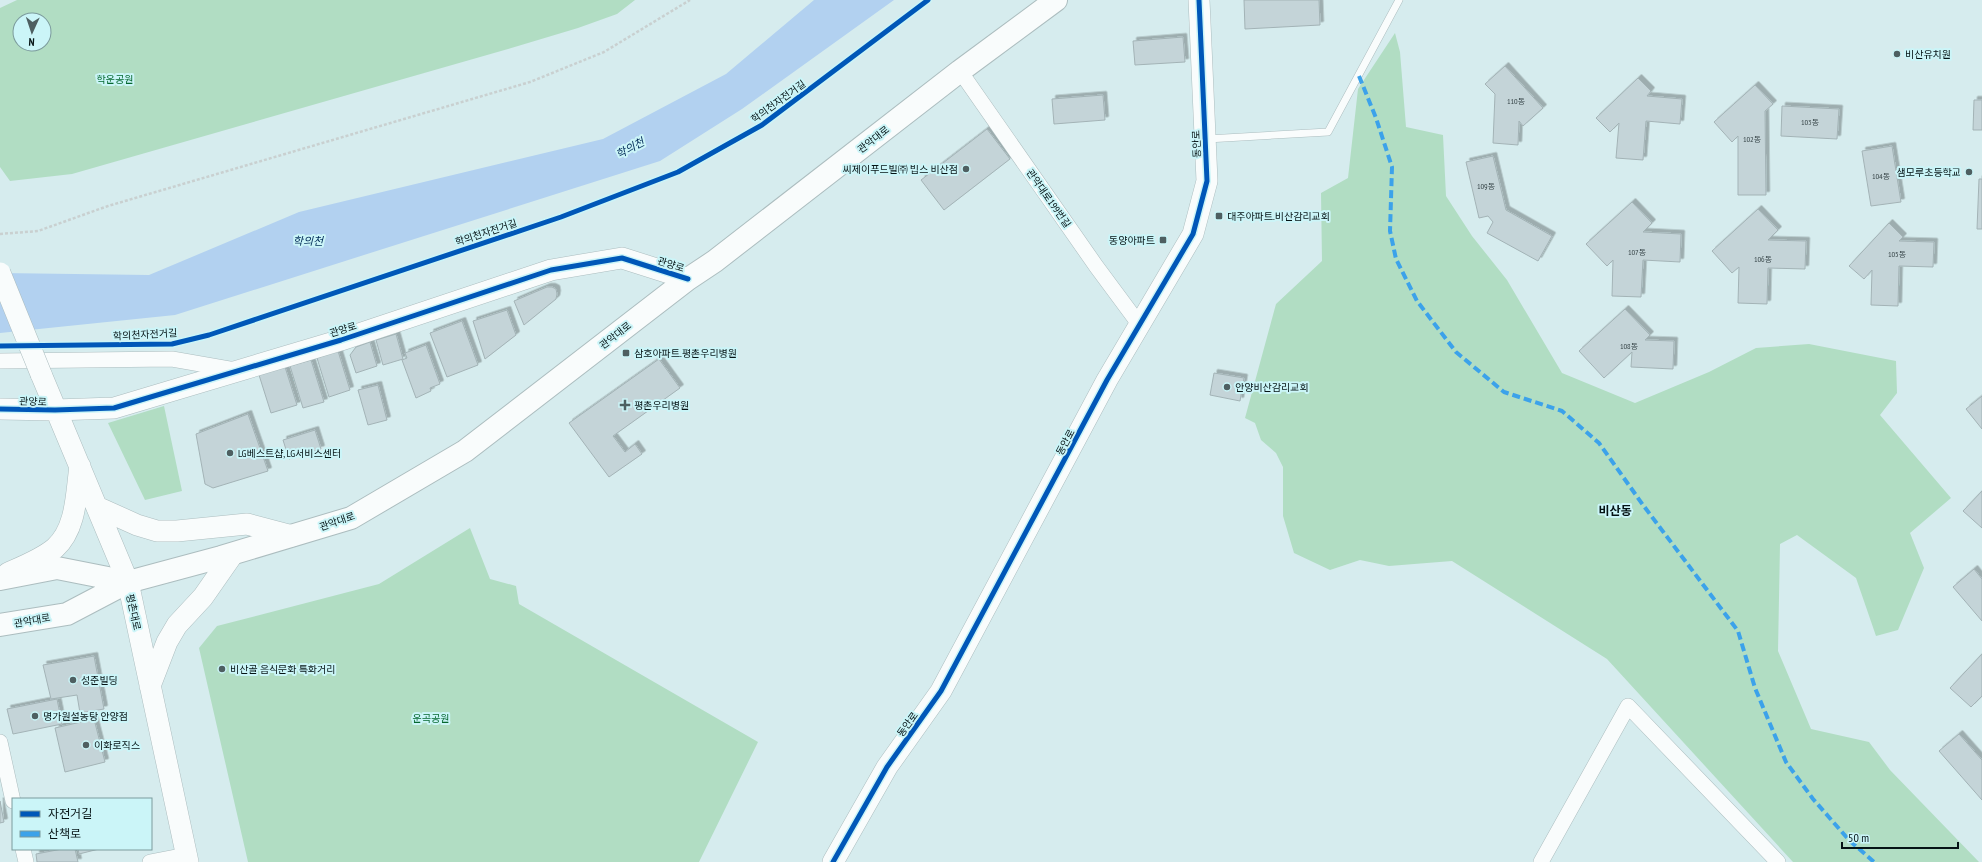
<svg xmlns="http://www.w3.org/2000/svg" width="1982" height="862" viewBox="0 0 1982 862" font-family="'PT Sans Narrow','Noto Sans KR',sans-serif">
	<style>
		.green { fill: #b1ddc3; fill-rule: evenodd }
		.water { fill: #b2d1f0 }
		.building { fill: #c4d4d8; stroke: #a3b3b6; filter: url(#shadow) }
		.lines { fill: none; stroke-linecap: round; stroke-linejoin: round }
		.lane-casing { stroke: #acbdbf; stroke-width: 8 }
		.street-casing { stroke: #acbdbf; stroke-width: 16 }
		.secondary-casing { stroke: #acbdbf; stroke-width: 22 }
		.primary-casing { stroke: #acbdbf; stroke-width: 24 }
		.path { stroke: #c9d0d0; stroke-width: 2.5; stroke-dasharray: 3 2; stroke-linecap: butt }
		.lane { stroke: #f9fcfc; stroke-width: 7 }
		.street { stroke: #f9fcfc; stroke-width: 15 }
		.secondary { stroke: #f9fcfc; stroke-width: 21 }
		.primary { stroke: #f9fcfc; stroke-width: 22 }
		.secondary-bridge-casing { stroke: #acbdbf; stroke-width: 22; stroke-linecap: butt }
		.secondary-bridge { stroke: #f9fcfc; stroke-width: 21 }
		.quiet { stroke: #3ca2ea; stroke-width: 4; stroke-dasharray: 8 4; stroke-linecap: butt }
		.cycleway-casing { stroke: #cbf5f8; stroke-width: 8 }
		.cycleway { stroke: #0057b8; stroke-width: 5 }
		.poi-dot { fill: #4e5f61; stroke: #cbf5f8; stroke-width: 1.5 }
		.labels { text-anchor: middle; stroke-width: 4; stroke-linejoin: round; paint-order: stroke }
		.number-label { font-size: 8px; fill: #374548 }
		.poi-label { font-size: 10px; fill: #051315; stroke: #cbf5f8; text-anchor: start }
		.park-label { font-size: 10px; fill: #066830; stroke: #cbf5f8 }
		.street-label { font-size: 10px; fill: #051315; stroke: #cbf5f8 }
		.water-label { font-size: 11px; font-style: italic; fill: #032d59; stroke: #cbf5f8 }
		.quarter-label { font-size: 12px; font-weight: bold; fill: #051315; stroke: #cbf5f8 }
	</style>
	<defs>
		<filter id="shadow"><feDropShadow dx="3.5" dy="-3.5" stdDeviation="0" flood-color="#0004"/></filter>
	</defs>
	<rect width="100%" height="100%" fill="#d6ecee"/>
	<path class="green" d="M17,0H635L617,14L578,28L508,49L72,174L10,181L0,167V8ZM20,20H44V44H20Z
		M1395,33L1400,52L1406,127L1443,135L1446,196L1472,236L1507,280L1562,373L1635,403L1709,372L1756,348L1809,344L1896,361L1897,393L1880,415L1951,498L1910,533L1924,568L1898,630L1876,636L1856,578L1797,535L1780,544L1778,651L1811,729L1869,742L1890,770L1979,862H1793L1607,659L1452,561L1389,566L1360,560L1330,570L1294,553L1283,516V467L1276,453L1261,440L1255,423L1245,418L1276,304L1322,261L1321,193L1348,178L1358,89Z
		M164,406L182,491L145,500L108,423Z
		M470,528L490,579L516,586L519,604L758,742L699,862H248L199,648L217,626L379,584Z"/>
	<path class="water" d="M814,0H894L742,109L660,161L175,315L0,333V273L149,275L299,212L603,139L726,74Z"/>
	<path class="building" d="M1244,0H1319L1320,25L1245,29Z
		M1183,37L1185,62L1135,65L1133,41Z
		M1505,66L1543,108L1523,126L1519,121L1518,145L1493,143L1495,94L1485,84Z
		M1638,78L1651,91L1647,96L1682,99L1680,124L1646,121L1643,160L1616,158L1619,123L1610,132L1596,118Z
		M1755,85L1773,104L1765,111L1766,195H1738V136L1732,142L1714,122Z
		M1103,95L1105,120L1054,124L1052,99Z
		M1974,100H1982V130H1973Z
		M1782,106L1839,109L1837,139L1781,136Z
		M987,129L1010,159L944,210L921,180Z
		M1892,146L1901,202L1871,206L1862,151Z
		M1493,156L1506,210L1552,236L1538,261L1487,233L1493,222L1488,216L1479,218L1466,162Z
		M1979,179H1982V229H1977Z
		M1632,202L1652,223L1643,232L1681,234L1680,262L1643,260L1641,297L1612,296L1613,260L1607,266L1586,244Z
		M1758,209L1778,230L1768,240L1806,241L1805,269L1768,268L1767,304L1738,303L1739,267L1732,273L1712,251Z
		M1889,223L1903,237L1899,241L1934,242L1933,267L1899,266L1898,306L1871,305L1872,270L1864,279L1849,266Z
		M547,287H552L556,289L557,294L556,299L524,325L514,301Z
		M1625,309L1650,335L1645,340L1674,341L1673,369L1631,367L1632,352L1604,378L1579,351Z
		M507,310L516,335L485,359L473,321Z
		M462,321L478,365L447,377L430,333Z
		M396,334L403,359L383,365L376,340Z
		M370,342L377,366L356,373L350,355L356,347Z
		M426,345L440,384L430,388L431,391L416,398L402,360L407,358L405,353Z
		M338,351L350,390L329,397L317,358Z
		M659,359L680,388L613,436L625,452L635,444L642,454L609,477L569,423Z
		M311,360L324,402L303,408L290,366Z
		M285,367L297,405L271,413L259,375Z
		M1214,373L1244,378L1240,401L1210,395Z
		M378,385L387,420L368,425L358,390Z
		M1982,396V429L1966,409Z
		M248,414L268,471L213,488L205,484L196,434Z
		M315,430L321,449L289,459L283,440Z
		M1982,491V528L1963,511Z
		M1974,569L1982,579V621L1953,587Z
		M1982,654V696L1971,707L1950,688Z
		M94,656L104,709L80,713L77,695L51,699L43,665Z
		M57,699L62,724L13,734L7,709Z
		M94,719L105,762L65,772L55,728Z
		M1959,734L1982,760V800L1939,751Z
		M0,801L4,822L0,823Z
		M62,849H75L78,862H37L36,854Z
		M78,849H99L79,854Z"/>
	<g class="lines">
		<defs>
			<path id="lane" d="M1207,139L1328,132L1399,0"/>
			<path id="street" d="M960,71L1096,266L1139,324
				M0,361L172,359L235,370
				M0,742L13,801
				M23,849L26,862
				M150,862L186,855
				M1541,862L1628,706L1778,862"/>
			<path id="secondary" d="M41,374L128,582L188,862
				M0,409L55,410L114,408L341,340L551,270L622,258L688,279
				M97,507L137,525L157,531H177L247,524L292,536
				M8,573C24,566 42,559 55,548C77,528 76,493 80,466
				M150,686L167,642L177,625L203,597L233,554
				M833,862L887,767L941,691L1107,380L1193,234L1207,181L1199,0"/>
			<path id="primary" d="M0,579L57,568L128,582
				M0,625L67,614L128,582L221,557L351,518L465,451L688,279L715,261L960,71L1056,0"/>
		</defs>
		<use href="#lane" class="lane-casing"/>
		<use href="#street" class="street-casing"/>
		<use href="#secondary" class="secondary-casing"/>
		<use href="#primary" class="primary-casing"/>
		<path class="path" d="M0,234L38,231L108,206L530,82L604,52L690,0"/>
		<use href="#lane" class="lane"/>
		<use href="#street" class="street"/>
		<use href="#secondary" class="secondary"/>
		<use href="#primary" class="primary"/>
		<defs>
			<path id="secondary-bridge" d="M0,273L41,374"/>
		</defs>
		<use href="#secondary-bridge" class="secondary-bridge-casing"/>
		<use href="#secondary-bridge" class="secondary-bridge"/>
		<path class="quiet" d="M1359,76L1376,118L1392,167L1390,231L1396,259L1417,301L1456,352L1504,392L1562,411L1599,443L1643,505L1738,631L1755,688L1786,762L1813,799L1849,840L1874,862"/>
		<defs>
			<path id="cycleway" d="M0,346L172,344L209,335L561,217L678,172L762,125L928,0
				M0,409L55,410L114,408L341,340L551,270L622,258L688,279
				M833,862L887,767L941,691L1107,380L1193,234L1207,181L1199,0"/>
		</defs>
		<use href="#cycleway" class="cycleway-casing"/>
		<use href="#cycleway" class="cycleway"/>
	</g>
	<g class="poi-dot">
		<circle cx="1897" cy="54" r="4"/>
		<circle cx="966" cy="169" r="4"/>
		<circle cx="1969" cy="172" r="4"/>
		<rect x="1215" y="212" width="8" height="8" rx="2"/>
		<rect x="1159" y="236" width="8" height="8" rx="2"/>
		<rect x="622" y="349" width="8" height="8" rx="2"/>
		<circle cx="1227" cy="387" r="4"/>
		<path d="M623 399h4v4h4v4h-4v4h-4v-4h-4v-4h4z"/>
		<circle cx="230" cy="453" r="4"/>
		<circle cx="222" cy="669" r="4"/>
		<circle cx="73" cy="680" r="4"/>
		<circle cx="35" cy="716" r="4"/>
		<circle cx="86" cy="745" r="4"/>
	</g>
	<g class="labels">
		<g class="number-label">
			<text x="1516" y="104">110동</text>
			<text x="1810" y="125">103동</text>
			<text x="1752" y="142">102동</text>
			<text x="1881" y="179">104동</text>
			<text x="1486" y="189">109동</text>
			<text x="1637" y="255">107동</text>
			<text x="1897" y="257">105동</text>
			<text x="1763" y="262">106동</text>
			<text x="1629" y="349">108동</text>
		</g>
		<g class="poi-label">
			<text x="1905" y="58">비산유치원</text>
			<text x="958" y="173" text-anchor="end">씨제이푸드빌㈜ 빕스 비산점</text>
			<text x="1961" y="176" text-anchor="end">샘모루초등학교</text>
			<text x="1227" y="220">대주아파트.비산감리교회</text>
			<text x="1155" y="244" text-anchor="end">동양아파트</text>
			<text x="634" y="357">삼호아파트.평촌우리병원</text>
			<text x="1235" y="391">안양비산감리교회</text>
			<text x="634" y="409">평촌우리병원</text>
			<text x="238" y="457">LG베스트샵, LG서비스센터</text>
			<text x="230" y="673">비산골 음식문화 특화거리</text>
			<text x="81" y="684">성준빌딩</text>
			<text x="43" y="720">명가원설농탕 안양점</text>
			<text x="94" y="749">이화로직스</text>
		</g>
		<g class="park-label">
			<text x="115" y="83">학운공원</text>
			<text x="431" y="722">운곡공원</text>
		</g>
		<g class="street-label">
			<text transform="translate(778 101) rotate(-36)" y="4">학의천자전거길</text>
			<text transform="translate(873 139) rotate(-38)" y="4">관악대로</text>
			<text transform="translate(1196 144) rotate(-92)" y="4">동안로</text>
			<text transform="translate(1049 198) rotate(55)" y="4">관악대로199번길</text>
			<text transform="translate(486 232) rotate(-18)" y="4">학의천자전거길</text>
			<text transform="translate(671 264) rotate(17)" y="4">관양로</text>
			<text transform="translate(343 329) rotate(-18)" y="4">관양로</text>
			<text transform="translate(145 334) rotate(-3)" y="4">학의천자전거길</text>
			<text transform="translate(615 335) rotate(-38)" y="4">관악대로</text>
			<text transform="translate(33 401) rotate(2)" y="4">관양로</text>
			<text transform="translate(1065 442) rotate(-62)" y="4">동안로</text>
			<text transform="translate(337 521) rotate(-19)" y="4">관악대로</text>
			<text transform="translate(134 612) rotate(78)" y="4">평촌대로</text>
			<text transform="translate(32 620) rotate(-10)" y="4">관악대로</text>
			<text transform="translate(907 724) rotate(-54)" y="4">동안로</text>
		</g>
		<g class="water-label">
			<text transform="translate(630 148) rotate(-28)" y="4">학의천</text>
			<text x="308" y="245">학의천</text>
		</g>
		<g class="quarter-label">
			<text x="1615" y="515">비산동</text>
		</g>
	</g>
	<rect x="12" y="798" width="140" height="52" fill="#cbf5f8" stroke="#7c9b9d"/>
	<rect x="20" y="811" width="20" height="6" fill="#0057b8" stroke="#7c9b9d"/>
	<text x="48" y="818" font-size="12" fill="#051315">자전거길</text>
	<rect x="20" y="831" width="20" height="6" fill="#3ca2ea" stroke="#7c9b9d"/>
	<text x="48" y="838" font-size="12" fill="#051315">산책로</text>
	<g transform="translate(32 32) rotate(183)"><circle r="19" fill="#cbf5f8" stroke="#7c9b9d"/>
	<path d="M0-3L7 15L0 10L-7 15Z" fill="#4e5f61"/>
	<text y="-6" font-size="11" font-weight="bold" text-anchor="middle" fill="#051315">N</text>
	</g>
	<path d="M1842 842v6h116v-6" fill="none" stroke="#051315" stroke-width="2"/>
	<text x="1848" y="842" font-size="12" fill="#051315" stroke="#cbf5f8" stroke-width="3" paint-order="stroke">50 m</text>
</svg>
